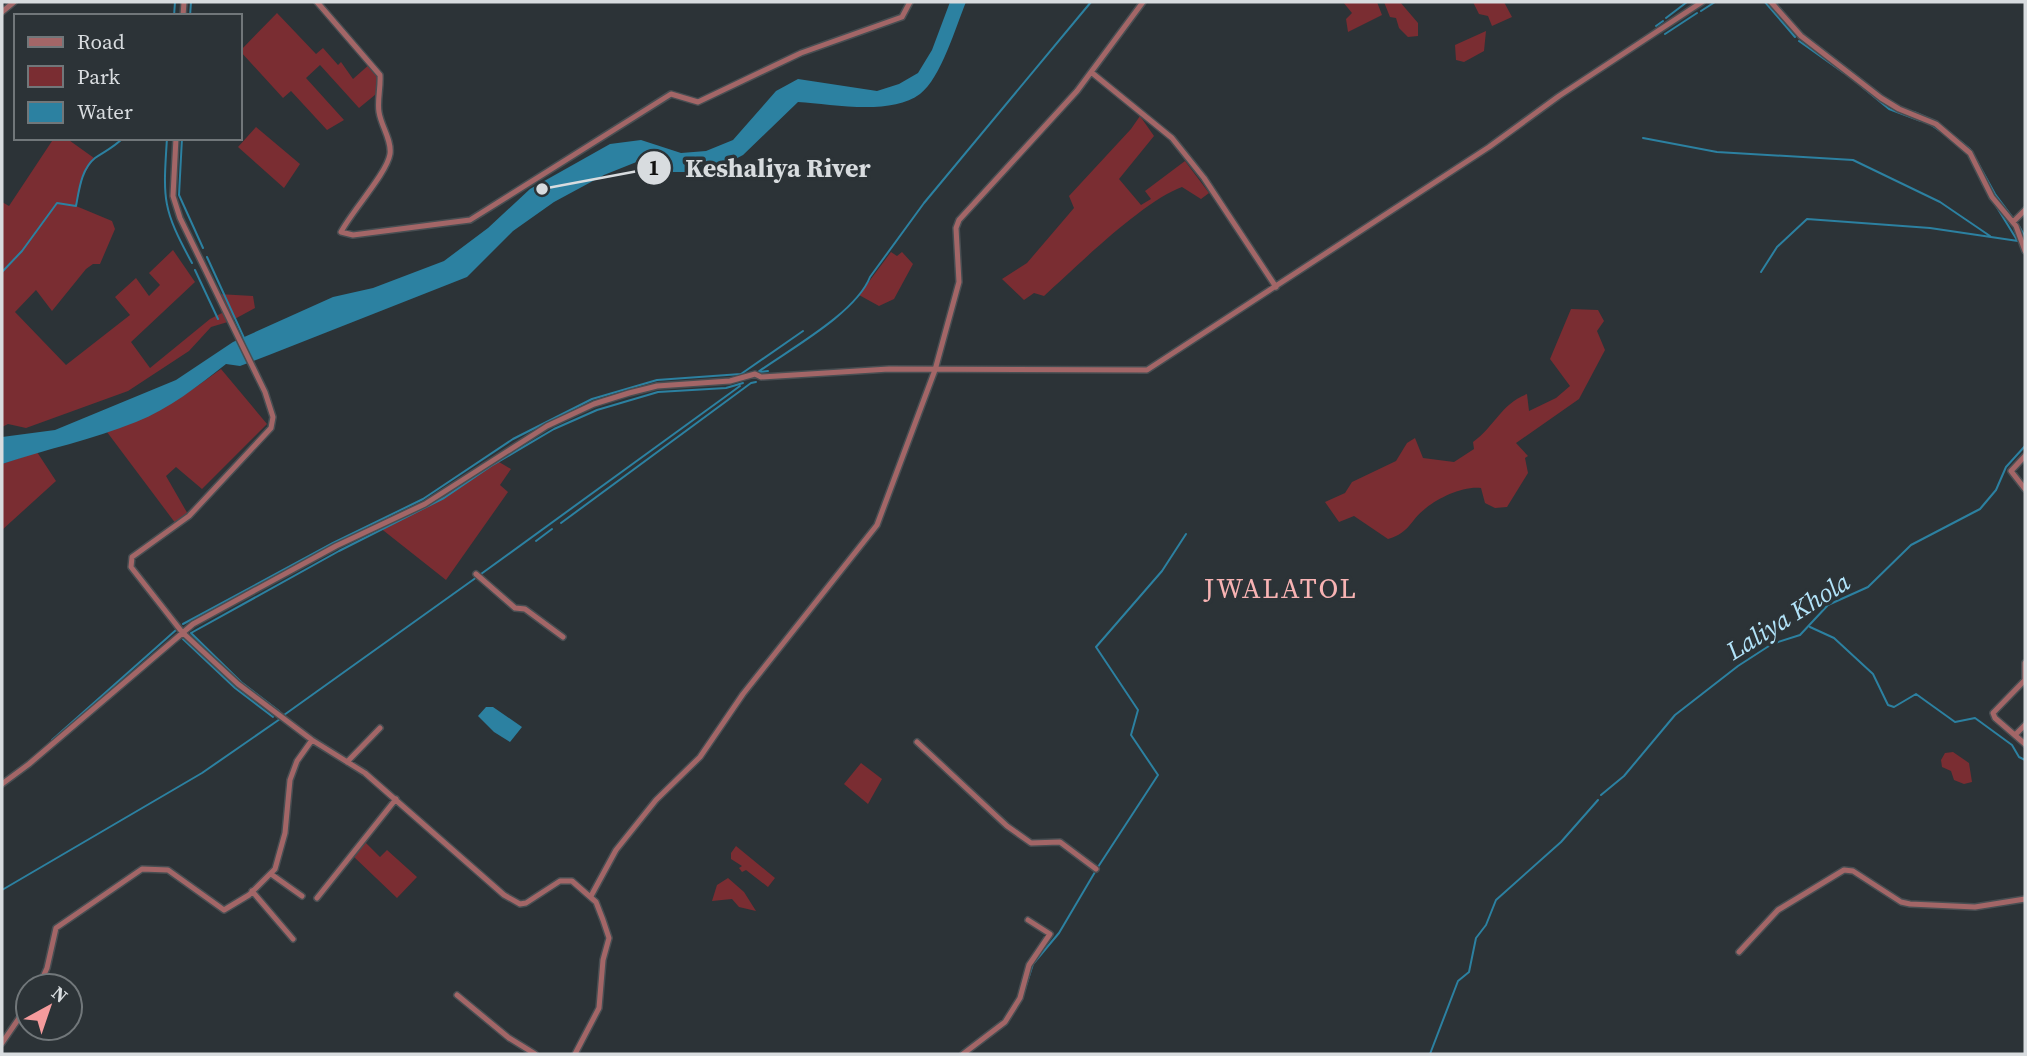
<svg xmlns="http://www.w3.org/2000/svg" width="2027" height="1056" viewBox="0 0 2027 1056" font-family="'Source Serif 4',serif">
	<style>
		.green { fill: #7a2d32 }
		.water { fill: #2c81a1 }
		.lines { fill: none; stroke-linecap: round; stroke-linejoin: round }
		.stream { stroke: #2c81a1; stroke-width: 2 }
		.minor-casing { stroke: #484e52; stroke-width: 8 }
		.minor { stroke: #a36667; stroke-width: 5 }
		.labels { text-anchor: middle; stroke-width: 7; stroke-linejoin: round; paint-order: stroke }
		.water-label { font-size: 26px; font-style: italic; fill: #b2e3f9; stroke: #2c3337 }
		.quarter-label { font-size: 28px; letter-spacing: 2px; fill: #f8b3b3; stroke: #2c3337 }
		.leader { fill: none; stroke: #d8dcdf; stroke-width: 2.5 }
		.callout-dot { fill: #d8dcdf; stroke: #2c3337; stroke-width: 2.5 }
		.mark-label { font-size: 21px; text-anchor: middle; font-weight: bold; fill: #111 }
		.callout-label { font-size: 26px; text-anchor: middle; font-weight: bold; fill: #d8dcdf; stroke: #2c3337; stroke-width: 7; stroke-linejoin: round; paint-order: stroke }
	</style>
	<rect width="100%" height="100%" fill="#2c3337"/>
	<path class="green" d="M1343,2H1377L1382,15L1348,32L1346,19L1352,13Z
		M1384,2H1400L1418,23V36L1408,37L1399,28L1396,18L1390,17Z
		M1473,2H1504L1512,17L1492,26L1488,16L1479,14Z
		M277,13L316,54L323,48L338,65L341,62L353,79L371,63L380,75L381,90L359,108L320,65L306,78L344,120L327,130L291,91L283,98L240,51Z
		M1486,31L1484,51L1464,62L1456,60L1455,45Z
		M1140,116L1154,136L1119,179L1141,205L1151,199L1145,191L1185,161L1209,193L1201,199L1182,187C1143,201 1077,266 1044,296L1034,293L1024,300L1002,279L1027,263L1074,208L1069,196L1131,129Z
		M256,127L300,164L284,188L238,147Z
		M54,138H66L94,158L83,176L76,206L112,221L115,229L100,264H93L86,269L52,311L36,290L15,312L66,365L130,315L115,297L136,278L149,296L160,285L149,273L173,250L195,282L131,342L150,368L210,319L226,311L218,294L253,296L255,308L231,321L211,327L189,351L128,391L26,428L8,424L2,427V202L9,206Z
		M891,252L897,256L902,252L913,264L894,299L879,306L859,295Z
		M1571,309L1598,310L1604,321L1597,331L1605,350L1579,399L1516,443L1528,456L1525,458L1528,473L1507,507L1495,508L1485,503L1481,488C1463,486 1440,497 1426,508C1409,521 1411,532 1388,539L1354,516L1339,522L1325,502L1345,493L1352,482L1396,461L1407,443L1415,438L1423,458L1454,462L1474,449L1473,442C1495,426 1501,404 1527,394L1529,411L1556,398L1570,386L1550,359Z
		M221,369L267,424L202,489L176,467L166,476L189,516L176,524L107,432C149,417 185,396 221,369Z
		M37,452L56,481L2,530V464Z
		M494,459L511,469L500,485L508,492L446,580L379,527L425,504Z
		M1953,752L1969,763L1972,782L1964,784L1954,780L1951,771L1942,767L1941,760L1945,753Z
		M861,763L882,779L868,804L844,784Z
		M365,842L380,857L387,850L417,877L397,898L353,856Z
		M736,846L775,878L768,887L746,870L742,872L739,868L742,866L731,859V853Z
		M728,878L744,892L756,911L739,907L732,899L712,901L717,885Z"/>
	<path class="water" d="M950,2H966C956,26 941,78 920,94C891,116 832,104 798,102L743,155L711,172H670L644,159L604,175L554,202L513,231L467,277L269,355L240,366L226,364C198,386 169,409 136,422C92,440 46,449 2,464V437L55,430L176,380L233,342L333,297L373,288L444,261L488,228L530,189L610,144L641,140L681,153L706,151L733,140L776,91L798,79L877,91L899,84L918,73L932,50Z
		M486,707H493L522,727L510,742L494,732L478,716Z"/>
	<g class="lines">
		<path class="stream" d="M1765,2L1795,37
			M1775,2L1783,12
			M1701,11L1715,2
			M174,16L175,2
			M190,16L191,2
			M1666,18L1687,2
			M1656,26L1663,21
			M1665,34L1697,13
			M1799,41L1844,73
			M1831,56L1881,95
			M1861,86L1889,109L1921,121
			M1914,112L1935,121
			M1930,124L1940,131
			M1939,124L1970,149
			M167,138C163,200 162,208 192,263
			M182,138L179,195L203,248
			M1643,138L1717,152L1853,160L1940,202L1990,236
			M1973,154L1995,194L2013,218
			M1982,183L2017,240
			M2019,226L2025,237
			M207,257L244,338
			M195,270L218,319
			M2,272L22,251L57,203L76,206C79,191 81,169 95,158C105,151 113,148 123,138
			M1761,272L1777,247L1807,219L1930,228L2018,241
			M758,372C790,349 856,313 870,277L924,203L1091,2
			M759,372L768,371
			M561,523L751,383L756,382
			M536,541L552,529
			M481,574L740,386
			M183,624L333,543L423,499L513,439L592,399L657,380L741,374L803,331
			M1810,627L1834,638L1873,674L1888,705L1894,707L1916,694L1955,722L1975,718L2012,745L2019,757L2025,760
			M183,639L235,688L273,717
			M279,711L241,682L191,633L339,551L444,498L491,466L554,429L597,410L658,392L726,388L743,383
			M284,715L477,577
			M52,740L176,630
			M1601,795L1624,776L1675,715L1738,666L1772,644L1800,635L1828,605L1868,587L1911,545L1980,509L1996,490L2006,467L2025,446
			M1098,867L1158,775L1131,735L1138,710L1096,647L1162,571L1186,534
			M2,890L202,773L280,719
			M1024,992L1033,964L1059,933L1095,872
			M1430,1054L1458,981L1469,972L1476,938L1486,925L1496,900L1561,842L1598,800"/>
		<defs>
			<path id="minor" d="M317,2L380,75C381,87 377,101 379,112C381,126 392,140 390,154C387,173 352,211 341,232L353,235L470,220L671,94L698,102L801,53L902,17L910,2
				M1771,2L1801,36L1881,98L1899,109L1936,124L1970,153L1992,197L2016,226L2025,251
				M2,12L14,2
				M183,16L184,2
				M1091,72L1172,138L1204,178L1276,287
				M176,138L173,196L180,218L265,392L273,417L271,428L189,516L132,557L131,567L182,632L238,684L312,740L365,773L504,895L520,904L526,903L560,881H572L596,902L603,920L609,938L603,960L599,1008L575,1054
				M2013,222L2025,210
				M2025,456L2011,471L2025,489
				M476,574L515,608L525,609L563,637
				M2025,663V680L1993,713L1995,718L2025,744
				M2015,735L2025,725
				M917,742L1007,826L1031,843L1060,842L1096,869
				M347,762L380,728
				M2,784L29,764L193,624L336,546L425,504L547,426L594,404L629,393L657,386L730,381L755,374L761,377L889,369L1147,370L1489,147L1559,96L1702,2
				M271,874L302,896
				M252,891L293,939
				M591,896L616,850L656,800L700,757L743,694L877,525L935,370L959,282L956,228L959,220L1077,91L1143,2
				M317,898L396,799
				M1739,952L1778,910L1844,870L1853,871L1901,902L1910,904L1975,907L2025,899
				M39,986L47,968L56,928L142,869L168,870L224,910L249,895L275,869L285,833L290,780L297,761L312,740
				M457,995L509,1038L535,1054
				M2,1043L28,1005
				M963,1054L1005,1022L1020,998L1029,965L1050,934L1028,920"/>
		</defs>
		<use href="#minor" class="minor-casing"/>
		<use href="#minor" class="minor"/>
	</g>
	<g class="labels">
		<g class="water-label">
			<text transform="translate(1788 616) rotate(-32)" y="9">Laliya Khola</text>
		</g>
		<g class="quarter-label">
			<text x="1281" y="598">JWALATOL</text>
		</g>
	</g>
	<path class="leader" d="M542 189L654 168"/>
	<g class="callout-dot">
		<circle cx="542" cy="189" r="7"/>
		<circle cx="654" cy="168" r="18"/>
	</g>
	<g class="mark-label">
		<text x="654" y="175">1</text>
	</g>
	<g class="callout-label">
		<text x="778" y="177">Keshaliya River</text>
	</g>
	<rect width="2027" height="1056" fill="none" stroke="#d8dcdf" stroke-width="7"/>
	<rect x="14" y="14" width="228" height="126" fill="#2c3337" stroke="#71777a" stroke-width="2"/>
	<rect x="28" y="37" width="35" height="10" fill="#a36667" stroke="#71777a" stroke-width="2"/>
	<text x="77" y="49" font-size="21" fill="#d8dcdf">Road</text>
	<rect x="28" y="66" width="35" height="21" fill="#7a2d32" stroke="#71777a" stroke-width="2"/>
	<text x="77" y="84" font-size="21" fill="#d8dcdf">Park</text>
	<rect x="28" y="102" width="35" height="21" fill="#2c81a1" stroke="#71777a" stroke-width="2"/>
	<text x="77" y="119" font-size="21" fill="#d8dcdf">Water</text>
	<g transform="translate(49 1007) rotate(40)"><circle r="33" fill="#2c3337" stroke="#71777a" stroke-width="2"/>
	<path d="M0-5L12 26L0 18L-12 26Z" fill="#f59b9c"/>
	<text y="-10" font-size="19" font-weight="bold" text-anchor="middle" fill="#d8dcdf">N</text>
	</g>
</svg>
